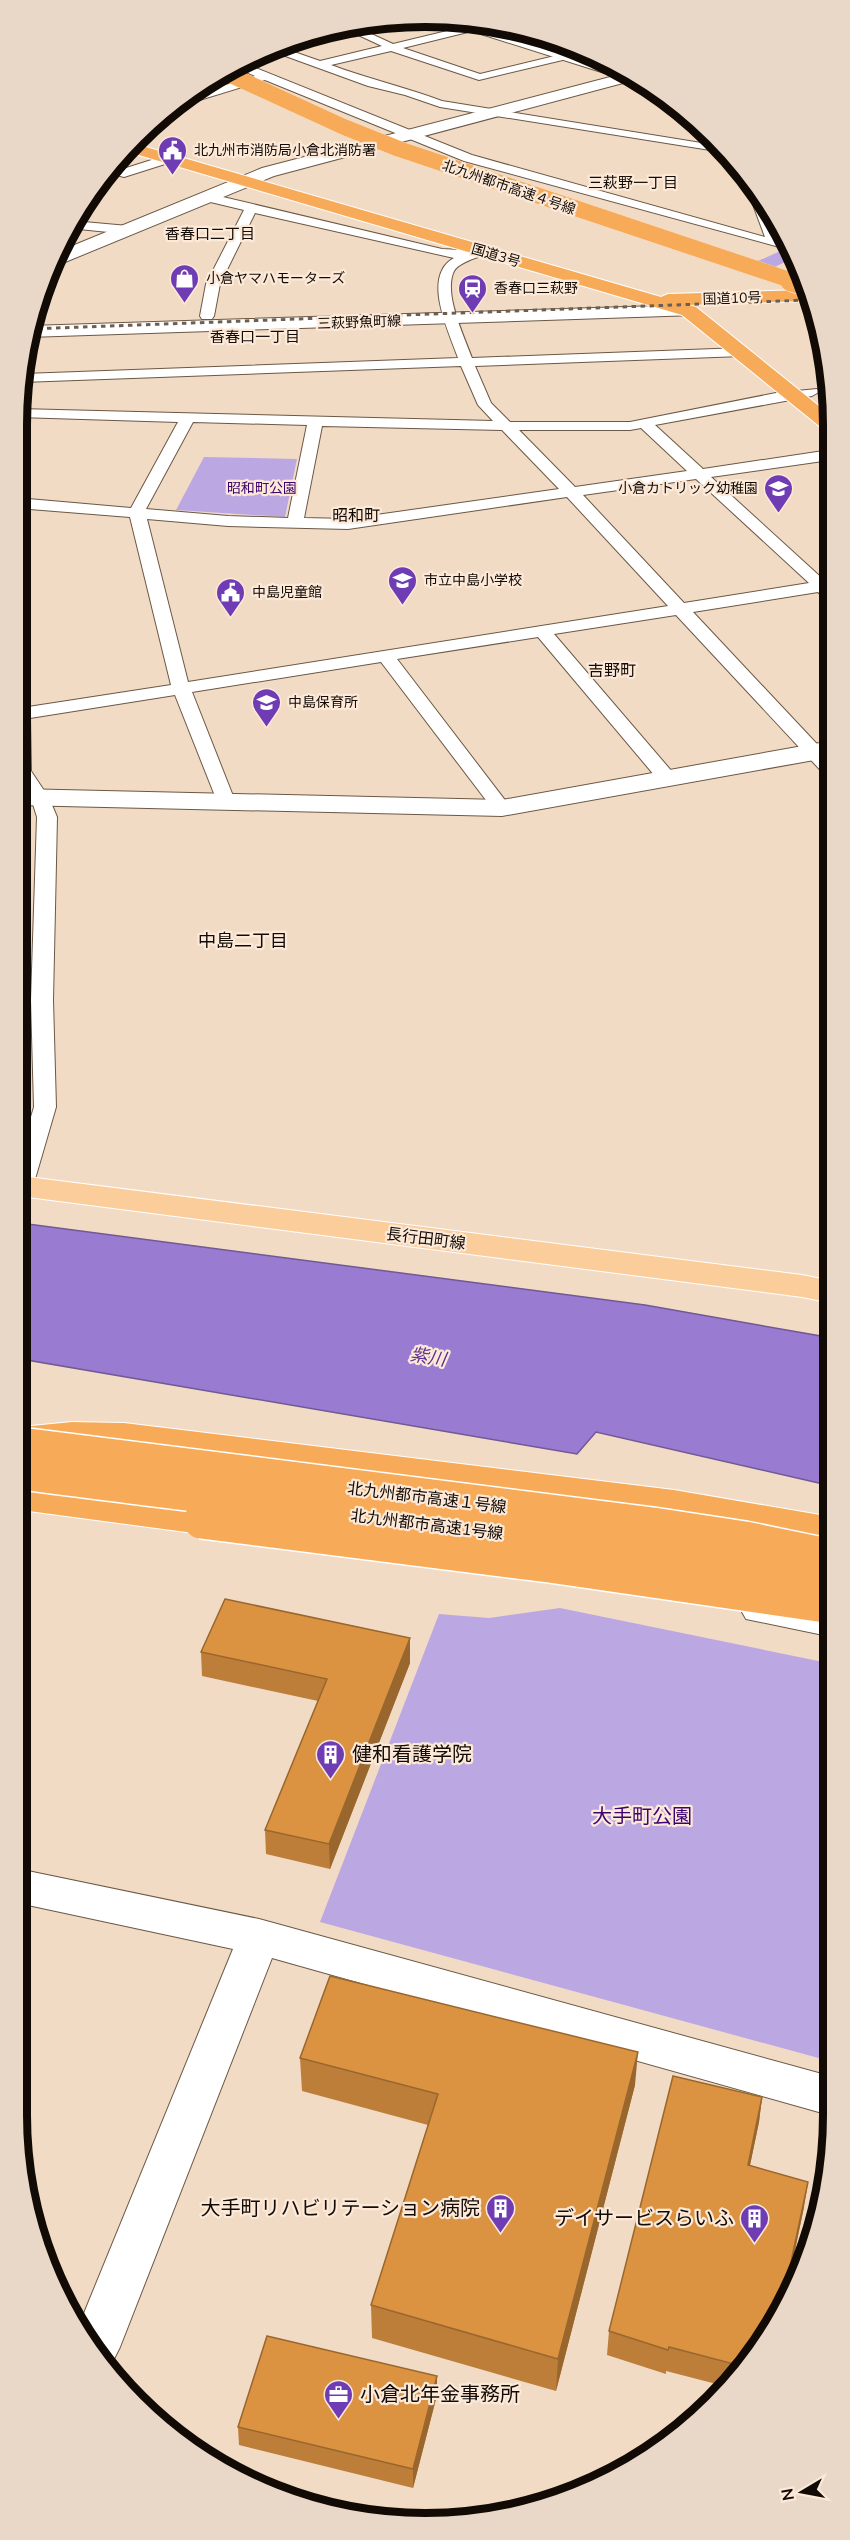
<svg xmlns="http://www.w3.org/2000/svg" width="850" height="2540" viewBox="0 0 850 2540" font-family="Mulish,'Noto Sans JP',sans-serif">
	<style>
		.green { fill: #bba8e3 }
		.water { fill: #997bd1; stroke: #705994; stroke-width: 1.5 }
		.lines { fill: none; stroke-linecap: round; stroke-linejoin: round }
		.street-casing { stroke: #6b5845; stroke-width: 2 }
		.secondary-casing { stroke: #6b5845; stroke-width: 2 }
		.primary-casing { stroke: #fff; stroke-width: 2 }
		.highway-casing { stroke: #fff; stroke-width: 2 }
		.street { fill: #fff; fill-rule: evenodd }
		.secondary { fill: #fff; fill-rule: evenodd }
		.primary { fill: #facd9b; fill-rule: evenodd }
		.highway { fill: #f7ab59; fill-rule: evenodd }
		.rail { stroke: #6c5e51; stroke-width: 3; stroke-dasharray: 4.5 4.5; stroke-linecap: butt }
		.highway-bridge-far2-casing { stroke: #fff; stroke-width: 16; stroke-linecap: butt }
		.highway-bridge-far1-casing { stroke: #fff; stroke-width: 22; stroke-linecap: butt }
		.highway-bridge-casing { stroke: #fff; stroke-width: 38; stroke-linecap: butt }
		.highway-bridge-far2 { stroke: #f7ab59; stroke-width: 16 }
		.highway-bridge-far1 { stroke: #f7ab59; stroke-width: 21 }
		.highway-bridge { stroke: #f7ab59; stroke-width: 35 }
		.wall { fill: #bc7e39 }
		.shaded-wall { fill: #99672e }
		.building { fill: #db9342; stroke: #99672e; stroke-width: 1.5 }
		.labels { text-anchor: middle; stroke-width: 4.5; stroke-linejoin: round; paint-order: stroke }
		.far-poi-label { font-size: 14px; fill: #120a04; stroke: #fce9d8; text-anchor: start }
		.far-street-label { font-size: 14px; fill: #120a04; stroke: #fce9d8 }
		.far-park-label { font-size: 14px; fill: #3d0371; stroke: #fce9d8 }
		.far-neighbourhood-label { font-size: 15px; fill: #120a04; stroke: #fce9d8 }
		.far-quarter-label { font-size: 16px; fill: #120a04; stroke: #fce9d8 }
		.street-label { font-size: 16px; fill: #120a04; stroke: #fce9d8 }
		.neighbourhood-label { font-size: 18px; fill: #120a04; stroke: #fce9d8 }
		.water-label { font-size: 18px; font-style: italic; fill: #592d93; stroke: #fce9d8 }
		.near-poi-label { font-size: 20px; fill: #120a04; stroke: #fce9d8; text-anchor: start }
		.near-park-label { font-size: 20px; fill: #3d0371; stroke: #fce9d8 }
		.rim { fill: none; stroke: #120a04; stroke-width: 8 }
	</style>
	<rect width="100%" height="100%" fill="#f2dbc5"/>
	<path class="green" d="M473,21L530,30L612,64Z
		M785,249L793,251L795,257L761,274L742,268Z
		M204,457L297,459L285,517L176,510Z
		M560,1608L833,1664V2062L320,1922L439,1614L489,1618Z"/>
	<path class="water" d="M20,1223L645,1305L832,1338V1486L596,1432L577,1454L21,1359Z"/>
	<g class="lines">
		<defs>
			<path id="street" d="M476,24L480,25V29L403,48L480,74L567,53L572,56L571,58L479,80L391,51L331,65C368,79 405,87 442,101L720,146L729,153L440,107L405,95L368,86L269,50L277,46L320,61L382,46L341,27L352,25L393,44Z
				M241,62L472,155L765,237L745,183L748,180L770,212L779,240L791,244L794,251L464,161L265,80L180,106H172L183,98L255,76L232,66Z
				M621,76L642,81L652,90L617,81L615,79Z
				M180,151L186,155L184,158L124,177L105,172L111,166L123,169Z
				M206,193L442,249L478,251L479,254L478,257C471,259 457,265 454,271C443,293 464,336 472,358L742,348L749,352L742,356L475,366L491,403L510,422H630L776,393L817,389L819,392L812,396L655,425L703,469L830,450V460L711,477L825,581L830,580V598L823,597L818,592L693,612L831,759V776L824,774L676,615L554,634L674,774L676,778L674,782H660L538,637L397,659L511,808L509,812H495L381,662L192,692L235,801L233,805H219L217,801L175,695L30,718L31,771L49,798L57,817L53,1000L56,1107L33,1186L29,1191L21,1193L20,1153L34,1107L31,1000L37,817L31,798L18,779V699L24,700L28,707L171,685L130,517L17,508V498L131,508L178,422L18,417L19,409L493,421L478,405L461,366L22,382L23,374L458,358C449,332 421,276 454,258L255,213L220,284L214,316L212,319H202L200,316L206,284L244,210L202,200L200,197L202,194ZM193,422L307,425L288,518L228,516L146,509ZM322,426L502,430L559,489L348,519L304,518ZM641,428L687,471L575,487L519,430H630ZM696,479L809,583L684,603L583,495ZM567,497L668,606L188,682L147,519L228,526L348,529Z
				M73,221L128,226L134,230L128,234L69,228Z
				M17,649L24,650L27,654L24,662L18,663Z
				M756,1602L832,1617L833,1637L746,1619L742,1612L746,1605Z"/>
			<path id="secondary" d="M451,17L622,68L638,79L274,176L58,265L50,266L55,253L262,168L614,76L440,21L438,18Z
				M689,305L696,307L698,311L696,315L28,337L29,326Z
				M831,741V757L502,816L18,805V789L502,800Z
				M23,1870L259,1919L833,2077V2116L272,1958L120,2347L112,2363L106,2366L80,2323L233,1949L23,1904Z"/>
			<path id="primary" d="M20,1176L802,1275L832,1281V1303L802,1297L20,1196Z"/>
			<path id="highway" d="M132,143L661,297L668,294L805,290L807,301L688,305L696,307L830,415V431L823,429L682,315L125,151Z
				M72,1422L124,1423L674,1490L832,1517V1543L674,1516L124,1447L72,1446L28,1449L21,1447V1427Z
				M21,1484L201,1508L214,1512L219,1521L214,1530L201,1534L21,1510Z"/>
		</defs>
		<use href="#street" class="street-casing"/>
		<use href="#secondary" class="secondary-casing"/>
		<use href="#primary" class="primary-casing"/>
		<use href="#highway" class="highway-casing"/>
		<use href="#street" class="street"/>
		<use href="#secondary" class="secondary"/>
		<use href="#primary" class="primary"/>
		<use href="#highway" class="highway"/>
		<path class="rail" d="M29,329L808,300"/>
		<defs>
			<path id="highway-bridge-far2" d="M222,71L344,127L399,149L796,282"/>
			<path id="highway-bridge-far1" d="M791,281L804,285"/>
			<path id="highway-bridge" d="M21,1445L653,1525L745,1539L832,1557
				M21,1472C292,1508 563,1535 832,1584
				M201,1521L549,1565L832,1606"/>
		</defs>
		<use href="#highway-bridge-far2" class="highway-bridge-far2-casing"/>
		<use href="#highway-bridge-far1" class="highway-bridge-far1-casing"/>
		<use href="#highway-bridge" class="highway-bridge-casing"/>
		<use href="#highway-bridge-far2" class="highway-bridge-far2"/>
		<use href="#highway-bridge-far1" class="highway-bridge-far1"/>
		<use href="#highway-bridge" class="highway-bridge"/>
	</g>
	<path class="wall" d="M410,1638V1663L330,1869L266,1854L265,1830L318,1701L202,1676L201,1652Z
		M300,2058L635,2085L556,2391L372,2338L371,2305L428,2125L302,2091Z
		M762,2097L759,2122L750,2165L804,2207L785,2298L764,2342L728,2387L666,2371V2374L607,2355L609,2331Z
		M437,2376V2395L413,2488L239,2445L238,2427Z"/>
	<path class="shaded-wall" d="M410,1638V1663L330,1869L329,1844Z
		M638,2052L635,2085L556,2391L558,2359Z
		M762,2097L759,2122L745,2189L748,2165Z
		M808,2182L804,2207L785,2298L782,2304Z
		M437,2376V2395L413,2488V2469Z"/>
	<path class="building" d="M225,1599L410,1638L329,1844L265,1830L327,1679L201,1652Z
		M330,1976L638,2052L558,2359L371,2305L438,2094L300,2058Z
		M673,2076L762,2097L748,2165L808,2182L782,2304L764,2342L745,2367L669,2347L668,2350L609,2331Z
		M267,2336L437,2376L413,2469L238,2427Z"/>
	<defs>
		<symbol id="civic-pin" viewBox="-11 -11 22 30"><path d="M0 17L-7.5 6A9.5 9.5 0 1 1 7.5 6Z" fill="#6f3cb3" stroke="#fce9d8"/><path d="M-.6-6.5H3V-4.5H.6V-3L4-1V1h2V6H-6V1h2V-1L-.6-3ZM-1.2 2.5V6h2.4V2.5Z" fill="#fff"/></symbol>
		<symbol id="shop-pin" viewBox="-11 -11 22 30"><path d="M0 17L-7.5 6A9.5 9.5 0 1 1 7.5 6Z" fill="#6f3cb3" stroke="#fce9d8"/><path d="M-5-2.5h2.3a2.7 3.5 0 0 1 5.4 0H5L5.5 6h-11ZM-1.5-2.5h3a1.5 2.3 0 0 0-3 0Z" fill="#fff"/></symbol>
		<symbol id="station-pin" viewBox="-11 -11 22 30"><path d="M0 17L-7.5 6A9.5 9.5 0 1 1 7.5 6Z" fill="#6f3cb3" stroke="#fce9d8"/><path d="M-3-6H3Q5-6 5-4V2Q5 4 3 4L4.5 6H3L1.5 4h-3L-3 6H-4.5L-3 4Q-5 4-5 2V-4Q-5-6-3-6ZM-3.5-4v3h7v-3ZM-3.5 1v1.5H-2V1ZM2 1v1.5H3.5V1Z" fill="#fff"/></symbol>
		<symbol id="school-pin" viewBox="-11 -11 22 30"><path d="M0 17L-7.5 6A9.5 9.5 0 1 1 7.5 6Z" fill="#6f3cb3" stroke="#fce9d8"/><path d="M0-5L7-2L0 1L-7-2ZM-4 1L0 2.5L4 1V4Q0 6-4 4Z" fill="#fff"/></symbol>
		<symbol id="building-pin" viewBox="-11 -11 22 30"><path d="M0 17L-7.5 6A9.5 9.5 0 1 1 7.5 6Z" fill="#6f3cb3" stroke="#fce9d8"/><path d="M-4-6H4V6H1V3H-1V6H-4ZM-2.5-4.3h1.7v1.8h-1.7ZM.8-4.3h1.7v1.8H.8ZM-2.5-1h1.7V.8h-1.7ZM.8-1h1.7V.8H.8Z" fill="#fff"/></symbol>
		<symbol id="office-pin" viewBox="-11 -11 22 30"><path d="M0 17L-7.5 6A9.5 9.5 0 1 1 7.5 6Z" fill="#6f3cb3" stroke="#fce9d8"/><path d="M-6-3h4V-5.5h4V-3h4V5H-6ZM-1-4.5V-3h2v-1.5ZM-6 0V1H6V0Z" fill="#fff"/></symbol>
	</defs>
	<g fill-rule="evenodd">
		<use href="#civic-pin" x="156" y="134" width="33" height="45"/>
		<use href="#shop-pin" x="168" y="262" width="33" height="45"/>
		<use href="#station-pin" x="456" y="272" width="33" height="45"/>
		<use href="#school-pin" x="762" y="472" width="33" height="45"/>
		<use href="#school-pin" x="386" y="564" width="33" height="45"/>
		<use href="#civic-pin" x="214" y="576" width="33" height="45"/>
		<use href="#school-pin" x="250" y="686" width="33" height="45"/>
		<use href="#building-pin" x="314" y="1738" width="33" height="45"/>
		<use href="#building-pin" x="484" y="2192" width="33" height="45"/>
		<use href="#building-pin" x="738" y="2202" width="33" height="45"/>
		<use href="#office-pin" x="322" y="2378" width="33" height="45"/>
	</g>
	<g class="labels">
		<g class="far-poi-label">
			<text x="194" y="155">北九州市消防局小倉北消防署</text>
			<text x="206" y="283">小倉ヤマハモーターズ</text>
			<text x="494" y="293">香春口三萩野</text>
			<text x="758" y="493" text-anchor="end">小倉カトリック幼稚園</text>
			<text x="424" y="585">市立中島小学校</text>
			<text x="252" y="597">中島児童館</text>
			<text x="288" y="707">中島保育所</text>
		</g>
		<g class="far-street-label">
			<text transform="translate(509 187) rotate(19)" y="5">北九州都市高速４号線</text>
			<text transform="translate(496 255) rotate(16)" y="5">国道3号</text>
			<text transform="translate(732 298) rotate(-2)" y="5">国道10号</text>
			<text transform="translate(359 322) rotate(-2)" y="5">三萩野魚町線</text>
		</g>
		<g class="far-park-label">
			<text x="262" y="493">昭和町公園</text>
		</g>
		<g class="far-neighbourhood-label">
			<text x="633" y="188">三萩野一丁目</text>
			<text x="210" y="239">香春口二丁目</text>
			<text x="255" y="342">香春口一丁目</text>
		</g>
		<g class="far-quarter-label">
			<text x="356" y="521">昭和町</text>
			<text x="612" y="676">吉野町</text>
		</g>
		<g class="street-label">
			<text transform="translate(426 1238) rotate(7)" y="6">長行田町線</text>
			<text transform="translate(427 1497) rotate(7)" y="6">北九州都市高速１号線</text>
			<text transform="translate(427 1524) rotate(7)" y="6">北九州都市高速1号線</text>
		</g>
		<g class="neighbourhood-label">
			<text x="243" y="947">中島二丁目</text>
		</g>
		<g class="water-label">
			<text transform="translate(428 1357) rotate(9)" y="6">紫川</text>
		</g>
		<g class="near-poi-label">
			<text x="352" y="1761">健和看護学院</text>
			<text x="480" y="2215" text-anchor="end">大手町リハビリテーション病院</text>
			<text x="734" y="2225" text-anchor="end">デイサービスらいふ</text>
			<text x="360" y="2401">小倉北年金事務所</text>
		</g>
		<g class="near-park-label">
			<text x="642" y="1823">大手町公園</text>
		</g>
	</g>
	<path d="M0 0H850V2540H0ZM425 27H425A398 398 0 0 1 823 425V2115A398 398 0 0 1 425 2513H425A398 398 0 0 1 27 2115V425A398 398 0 0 1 425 27Z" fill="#e9d7c7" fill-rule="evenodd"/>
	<path class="rim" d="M425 27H425A398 398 0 0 1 823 425V2115A398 398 0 0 1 425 2513H425A398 398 0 0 1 27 2115V425A398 398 0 0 1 425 27Z"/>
	<g transform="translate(802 2492) rotate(260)" stroke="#fce9d8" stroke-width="4.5" paint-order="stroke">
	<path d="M0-4.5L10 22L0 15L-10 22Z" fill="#120a04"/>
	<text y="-9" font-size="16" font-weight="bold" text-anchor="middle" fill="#120a04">N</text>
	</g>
</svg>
